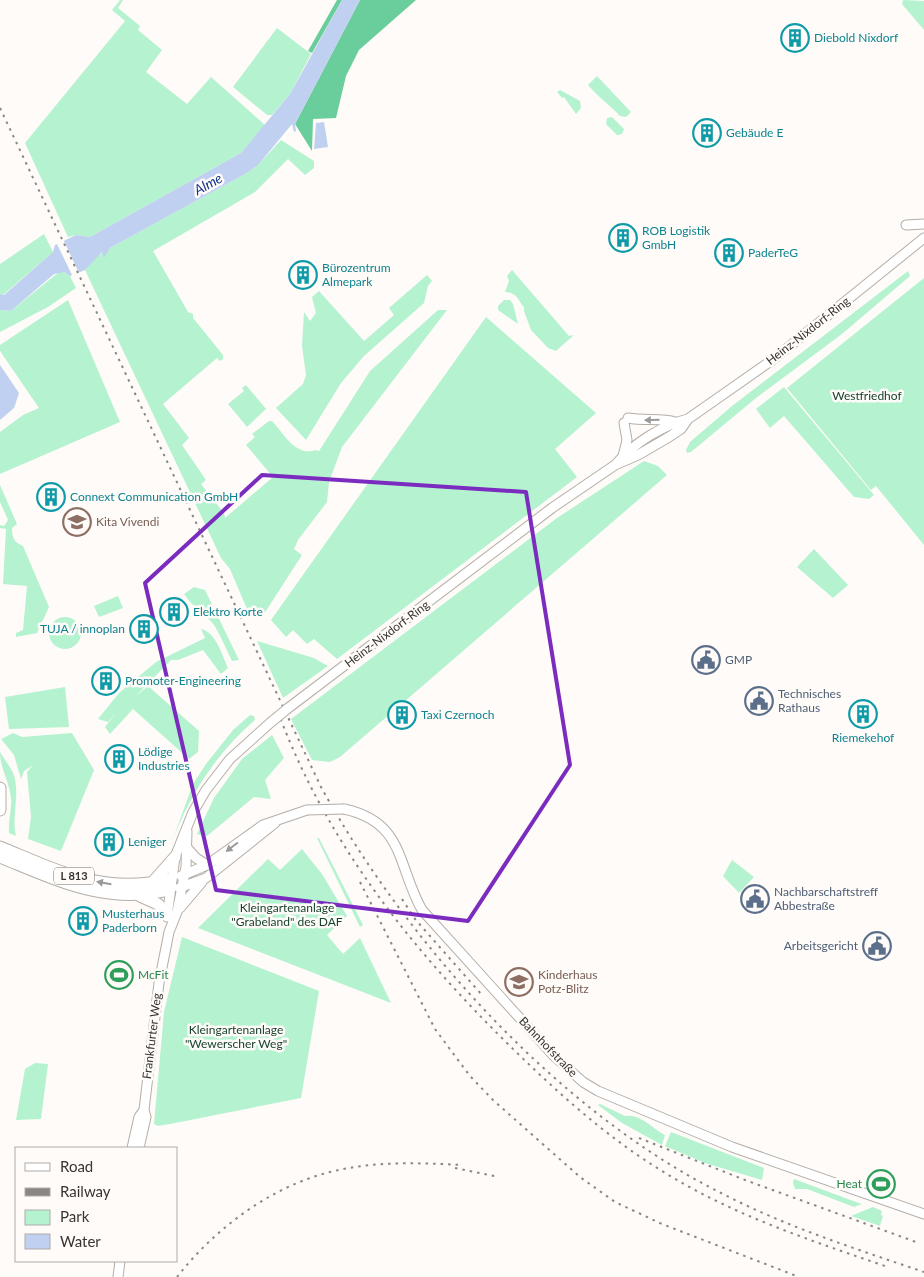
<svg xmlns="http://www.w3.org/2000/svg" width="924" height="1277" viewBox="0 0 924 1277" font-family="Lato,sans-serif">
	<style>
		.green { fill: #b5f2d0 }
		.forest { fill: #69ce9b }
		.water { fill: #c0d0f0 }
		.pier { fill: #fefbf8 }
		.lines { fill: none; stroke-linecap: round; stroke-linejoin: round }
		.major-casing { stroke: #b5aea8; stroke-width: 11 }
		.highway-casing { stroke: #b5aea8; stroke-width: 13 }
		.major { stroke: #fff; stroke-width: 9 }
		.highway { stroke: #fff; stroke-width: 11 }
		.rail { stroke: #898684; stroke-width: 2; stroke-dasharray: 2.5 5; stroke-linecap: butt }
		.major-bridge-casing { stroke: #b5aea8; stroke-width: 11; stroke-linecap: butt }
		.major-bridge { stroke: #fff; stroke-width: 9 }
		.oneway { fill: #9b9a98 }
		.marked { fill: none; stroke: #7b2cbf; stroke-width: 4; stroke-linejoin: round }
		.labels { text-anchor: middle; stroke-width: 5; stroke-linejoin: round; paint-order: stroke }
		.shield { fill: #fefbf8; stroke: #73706d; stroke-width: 1 }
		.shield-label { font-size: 11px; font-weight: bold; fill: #373432 }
		.culture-label { font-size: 12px; fill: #0d838f; stroke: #fefbf8; text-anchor: start }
		.street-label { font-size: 12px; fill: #373432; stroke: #fefbf8 }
		.park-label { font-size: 12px; fill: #18432f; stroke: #fefbf8 }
		.education-label { font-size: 12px; fill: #785e54; stroke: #fefbf8; text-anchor: start }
		.service-label { font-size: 12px; fill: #4e5e75; stroke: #fefbf8; text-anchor: start }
		.leisure-label { font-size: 12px; fill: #27864d; stroke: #fefbf8; text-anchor: start }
		.water-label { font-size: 14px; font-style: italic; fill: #15358d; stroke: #fefbf8 }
	</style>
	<rect width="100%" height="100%" fill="#fefbf8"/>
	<path class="green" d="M120,0H123L118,8L140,26L138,30L162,50L146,72L187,104L211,77L265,125L241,153L90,237L76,235L68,237L25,143L125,21L112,10Z
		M903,0L924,1V30L902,4Z
		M277,28L311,54L290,94L272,115H267L233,87Z
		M597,76L631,112L626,117L620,116C610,105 598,97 588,85Z
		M560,90L580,101L581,108L576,114L564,97L562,98L557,92Z
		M612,117L624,129L622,134L617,135L606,124L607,118Z
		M281,140L314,161V168L305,175L288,159L255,192L153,251L188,312L193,314V318L223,355V359L220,361L217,358L163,404L189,438L182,445L206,480L201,484L224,513L225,518L273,477L246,445L255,437L252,434L269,421H272C285,435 296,457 316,450L319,451L370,371L438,310H447L342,447L329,482L327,502L298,540L294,549L302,555L262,617L250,616L230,569L221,558L85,270L95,258L103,252L104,257L110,248L247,173L259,164Z
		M44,234L53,252L3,295L0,294V264Z
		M512,270L569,336L574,335L556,351L548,348L531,330L524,311V307C518,301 517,292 505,292L509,281L507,276Z
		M908,271L910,276L842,334L756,398L691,452L687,453L686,450L690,442L732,406Z
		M59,272H64L70,276L76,288L48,307L0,332V310L11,311Z
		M427,275L432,281L428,286L424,303L364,356L341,383L306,440L276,408L303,384L306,375L302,346L304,312L310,321L316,313L312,297L319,291L364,341L394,315L389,308Z
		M924,278V545L876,486L871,490L787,388Z
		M68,300L120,422L0,474V432L23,415L39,408L0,351V345Z
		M504,300H510L513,304L518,324L498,310V306Z
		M486,317L596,413L555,449L577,477L337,659L314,639L307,644L293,630L286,637L271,620Z
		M246,385L266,409L247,427L228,404L244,391L242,388Z
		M784,387L874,495L869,499L854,497L784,416L770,428L756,409Z
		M644,461L658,466L667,475L340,757L330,762L312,760L291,719L557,518Z
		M0,485L17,524L12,528C12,538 14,542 23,546L49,607L37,633L16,637V633L23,630L27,586L3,584L6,529L0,528V525L4,526L8,520L0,502Z
		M814,549L848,585L833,598L797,567Z
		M194,587L205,590L239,660L232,661C226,649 221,636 214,625C205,613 192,607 184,594Z
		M118,596L123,608L99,617L94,606Z
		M49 633a16 16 0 1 1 32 0a16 16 0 1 1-32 0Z
		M201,629C216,632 222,655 228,668L221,674L203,650L178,660H171L136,696L148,686L199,731L198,752L189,759L133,709L110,734L105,727L116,713L108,722L98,719L119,693L156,662L205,638Z
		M257,641L314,658L328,666L283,698Z
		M65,687L69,727L9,729L5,697Z
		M250,715L254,716L255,720C216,753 189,796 171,844L193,784L206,764L233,730Z
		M13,733L22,737L72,733L94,770L61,851L28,839L31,817L27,772L33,765L24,771L21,779L14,755L1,739Z
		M272,735L284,758L265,780L271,799L254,797L207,836L197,834L214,798L242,759Z
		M0,752C4,759 10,766 13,773C21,793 11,816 16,836L9,833C8,821 12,809 11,798C9,781 0,768 0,752Z
		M317,838H319L363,925L360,927Z
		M302,849L322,874L347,916L327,935L343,954L360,938L391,1003L198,928L268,859L280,870Z
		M732,860L754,877L739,893L723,876Z
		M182,937L319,991L301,1098L170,1124L158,1126L154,1124L164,1012Z
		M35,1063L48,1064L41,1119L16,1120L25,1069Z
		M600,1104L625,1116C640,1113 653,1129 665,1135L662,1145L622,1123L598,1105Z
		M671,1132L764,1168L762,1180L705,1163L665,1146Z
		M794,1179L856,1202L862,1204L854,1207L807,1189H795L793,1183Z
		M873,1207L882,1211L881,1215L883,1216L880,1226L851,1216Z"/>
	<path class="forest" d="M337,0H342L312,53L308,51Z
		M360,0H416L359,50L346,76L336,118L313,119L312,151L295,124Z"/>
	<path class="water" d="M342,0H360L295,124L296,131L294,132L292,124L259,164L247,173L110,248L104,258L102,252L85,270L70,276L64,272L54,274L11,311L0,310V294L4,295L53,252L55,245L76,235L90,237L241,153L290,94Z
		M324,122L328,147L314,149L316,123Z
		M0,365L19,393L14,408L0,420Z"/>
	<path class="pier" d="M63,239L80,275L73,277L56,242Z"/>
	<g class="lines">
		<defs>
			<path id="major" d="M906,225L924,224
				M628,418C644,421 662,418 675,422
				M623,456L627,440L624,423
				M617,463C634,443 663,425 688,419
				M287,709L552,508L615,465L638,455L669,437L681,429L688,419L775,358L924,238
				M344,809C405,822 397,866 422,910L554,1056L583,1082L598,1091L732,1147L924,1214
				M188,849L196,858L207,865
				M181,876L207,865L263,825L307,810
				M179,888L206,878L275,823
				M180,908L202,882
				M167,917L175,857L193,812L206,790L230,759L270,723
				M132,1148L139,1117L144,1110
				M139,1148L146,1117L144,1110L159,983L169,932L177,912L186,867L187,831
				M118,1277L120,1261"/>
			<path id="highway" d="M0,788V810
				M0,847C61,872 103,895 171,879
				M0,857C57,880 106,905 169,890
				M153,882L175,857
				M140,896L158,904L167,915"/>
		</defs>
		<use href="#major" class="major-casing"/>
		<use href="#highway" class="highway-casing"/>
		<use href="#major" class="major"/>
		<use href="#highway" class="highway"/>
		<path class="rail" d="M0,108L321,787C408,945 560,1113 723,1194C787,1227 856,1249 924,1272
			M278,712C326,842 412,950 510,1046C560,1095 612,1142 672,1177C739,1217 812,1241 885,1266
			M360,882L435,1029L470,1076L493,1100L580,1177L615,1202L662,1224L799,1277
			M402,899L415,919L482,995
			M639,1138L745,1180L916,1242
			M455,1168L499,1177
			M177,1277C216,1227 275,1183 339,1170C380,1161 422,1163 463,1165"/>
		<defs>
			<path id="major-bridge" d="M270,723L287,709
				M307,810L344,809"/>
		</defs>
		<use href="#major-bridge" class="major-bridge-casing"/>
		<use href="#major-bridge" class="major-bridge"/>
	</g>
	<defs><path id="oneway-solid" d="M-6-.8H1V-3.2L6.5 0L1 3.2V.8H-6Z" transform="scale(1.25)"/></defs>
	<g class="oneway">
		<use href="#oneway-solid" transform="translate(652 420) rotate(179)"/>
		<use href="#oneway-solid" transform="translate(232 847) rotate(143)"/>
		<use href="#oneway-solid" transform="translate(104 883) rotate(-170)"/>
	</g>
	<path class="marked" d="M262,475L526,492L570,765L468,921L216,890L145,583Z"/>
	<defs>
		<symbol id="building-ring" viewBox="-11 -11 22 22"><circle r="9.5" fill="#fefbf8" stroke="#0f9aa8" stroke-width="1.5"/><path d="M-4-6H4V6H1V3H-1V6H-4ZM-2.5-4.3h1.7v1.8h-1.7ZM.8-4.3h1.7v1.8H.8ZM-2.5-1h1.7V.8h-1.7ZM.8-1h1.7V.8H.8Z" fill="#0f9aa8"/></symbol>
		<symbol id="school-ring" viewBox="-11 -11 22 22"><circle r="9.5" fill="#fefbf8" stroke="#8d6e63" stroke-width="1.5"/><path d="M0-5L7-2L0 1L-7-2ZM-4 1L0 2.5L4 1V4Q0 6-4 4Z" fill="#8d6e63"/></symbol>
		<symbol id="civic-ring" viewBox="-11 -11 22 22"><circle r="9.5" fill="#fefbf8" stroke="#5c6f8a" stroke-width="1.5"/><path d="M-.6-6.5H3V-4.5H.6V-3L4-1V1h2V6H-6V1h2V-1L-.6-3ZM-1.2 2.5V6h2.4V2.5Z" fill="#5c6f8a"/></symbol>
		<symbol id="stadium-ring" viewBox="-11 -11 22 22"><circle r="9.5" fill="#fefbf8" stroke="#2e9e5b" stroke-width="1.5"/><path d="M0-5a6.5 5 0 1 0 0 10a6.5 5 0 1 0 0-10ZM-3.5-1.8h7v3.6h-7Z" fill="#2e9e5b"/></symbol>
	</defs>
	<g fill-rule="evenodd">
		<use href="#building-ring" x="779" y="22" width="32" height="32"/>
		<use href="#building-ring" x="691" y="117" width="32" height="32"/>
		<use href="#building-ring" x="607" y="222" width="32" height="32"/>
		<use href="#building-ring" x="713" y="237" width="32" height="32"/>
		<use href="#building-ring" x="287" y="259" width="32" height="32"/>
		<use href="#building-ring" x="35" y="481" width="32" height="32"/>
		<use href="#school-ring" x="61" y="506" width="32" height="32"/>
		<use href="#building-ring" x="158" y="596" width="32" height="32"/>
		<use href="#building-ring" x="128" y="613" width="32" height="32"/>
		<use href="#civic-ring" x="690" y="644" width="32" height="32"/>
		<use href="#building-ring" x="90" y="665" width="32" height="32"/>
		<use href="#civic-ring" x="743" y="685" width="32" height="32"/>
		<use href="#building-ring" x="847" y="698" width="32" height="32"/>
		<use href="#building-ring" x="386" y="699" width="32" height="32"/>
		<use href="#building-ring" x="103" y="743" width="32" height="32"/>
		<use href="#building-ring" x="93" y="826" width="32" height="32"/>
		<use href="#civic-ring" x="739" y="883" width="32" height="32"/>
		<use href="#building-ring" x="67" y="905" width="32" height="32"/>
		<use href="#civic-ring" x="861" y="930" width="32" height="32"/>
		<use href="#stadium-ring" x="103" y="959" width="32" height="32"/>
		<use href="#school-ring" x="503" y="966" width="32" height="32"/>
		<use href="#stadium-ring" x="865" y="1168" width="32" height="32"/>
	</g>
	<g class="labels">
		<rect class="shield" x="54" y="867.5" width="40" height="17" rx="4"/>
		<g class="shield-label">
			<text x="74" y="880">L 813</text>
		</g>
		<g class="culture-label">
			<text x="814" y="42">Diebold Nixdorf</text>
			<text x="726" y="137">Gebäude E</text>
			<text x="642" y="235">ROB Logistik<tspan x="642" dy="14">GmbH</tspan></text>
			<text x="748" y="257">PaderTeG</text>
			<text x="322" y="272">Bürozentrum<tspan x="322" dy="14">Almepark</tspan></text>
			<text x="70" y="501">Connext Communication GmbH</text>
			<text x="193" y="616">Elektro Korte</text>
			<text x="125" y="633" text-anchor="end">TUJA / innoplan</text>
			<text x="125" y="685">Promoter-Engineering</text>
			<text x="421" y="719">Taxi Czernoch</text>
			<text x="863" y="742" text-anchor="middle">Riemekehof</text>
			<text x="138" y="756">Lödige<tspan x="138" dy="14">Industries</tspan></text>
			<text x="128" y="846">Leniger</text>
			<text x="102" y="918">Musterhaus<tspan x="102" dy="14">Paderborn</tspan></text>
		</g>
		<g class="street-label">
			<text transform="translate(808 331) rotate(-38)" y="4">Heinz-Nixdorf-Ring</text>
			<text transform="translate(387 634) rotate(-37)" y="4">Heinz-Nixdorf-Ring</text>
			<text transform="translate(152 1036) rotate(-83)" y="4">Frankfurter Weg</text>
			<text transform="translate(548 1047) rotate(46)" y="4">Bahnhofstraße</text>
		</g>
		<g class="park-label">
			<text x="867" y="400">Westfriedhof</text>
			<text x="287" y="912">Kleingartenanlage<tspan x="287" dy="14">"Grabeland" des DAF</tspan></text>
			<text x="236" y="1034">Kleingartenanlage<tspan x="236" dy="14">"Wewerscher Weg"</tspan></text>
		</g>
		<g class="education-label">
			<text x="96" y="526">Kita Vivendi</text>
			<text x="538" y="979">Kinderhaus<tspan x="538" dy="14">Potz-Blitz</tspan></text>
		</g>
		<g class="service-label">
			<text x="725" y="664">GMP</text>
			<text x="778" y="698">Technisches<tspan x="778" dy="14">Rathaus</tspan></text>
			<text x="774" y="896">Nachbarschaftstreff<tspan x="774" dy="14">Abbestraße</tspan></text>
			<text x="858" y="950" text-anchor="end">Arbeitsgericht</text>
		</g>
		<g class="leisure-label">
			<text x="138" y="979">McFit</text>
			<text x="862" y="1188" text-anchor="end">Heat</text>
		</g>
		<g class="water-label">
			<text transform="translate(208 184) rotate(-29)" y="5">Alme</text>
		</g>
	</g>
	<rect x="15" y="1147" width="162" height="115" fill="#fefbf8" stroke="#aeaba9"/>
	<rect x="25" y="1163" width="25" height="8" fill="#ffffff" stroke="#aeaba9"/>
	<text x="60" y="1172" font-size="15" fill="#373432">Road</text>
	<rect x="25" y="1188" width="25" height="8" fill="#898684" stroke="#aeaba9"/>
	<text x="60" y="1197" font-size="15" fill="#373432">Railway</text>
	<rect x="25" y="1210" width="25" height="15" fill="#b5f2d0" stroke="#aeaba9"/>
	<text x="60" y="1222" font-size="15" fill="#373432">Park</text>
	<rect x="25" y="1234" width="25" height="15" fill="#c0d0f0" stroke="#aeaba9"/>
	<text x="60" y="1247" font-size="15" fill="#373432">Water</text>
</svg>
